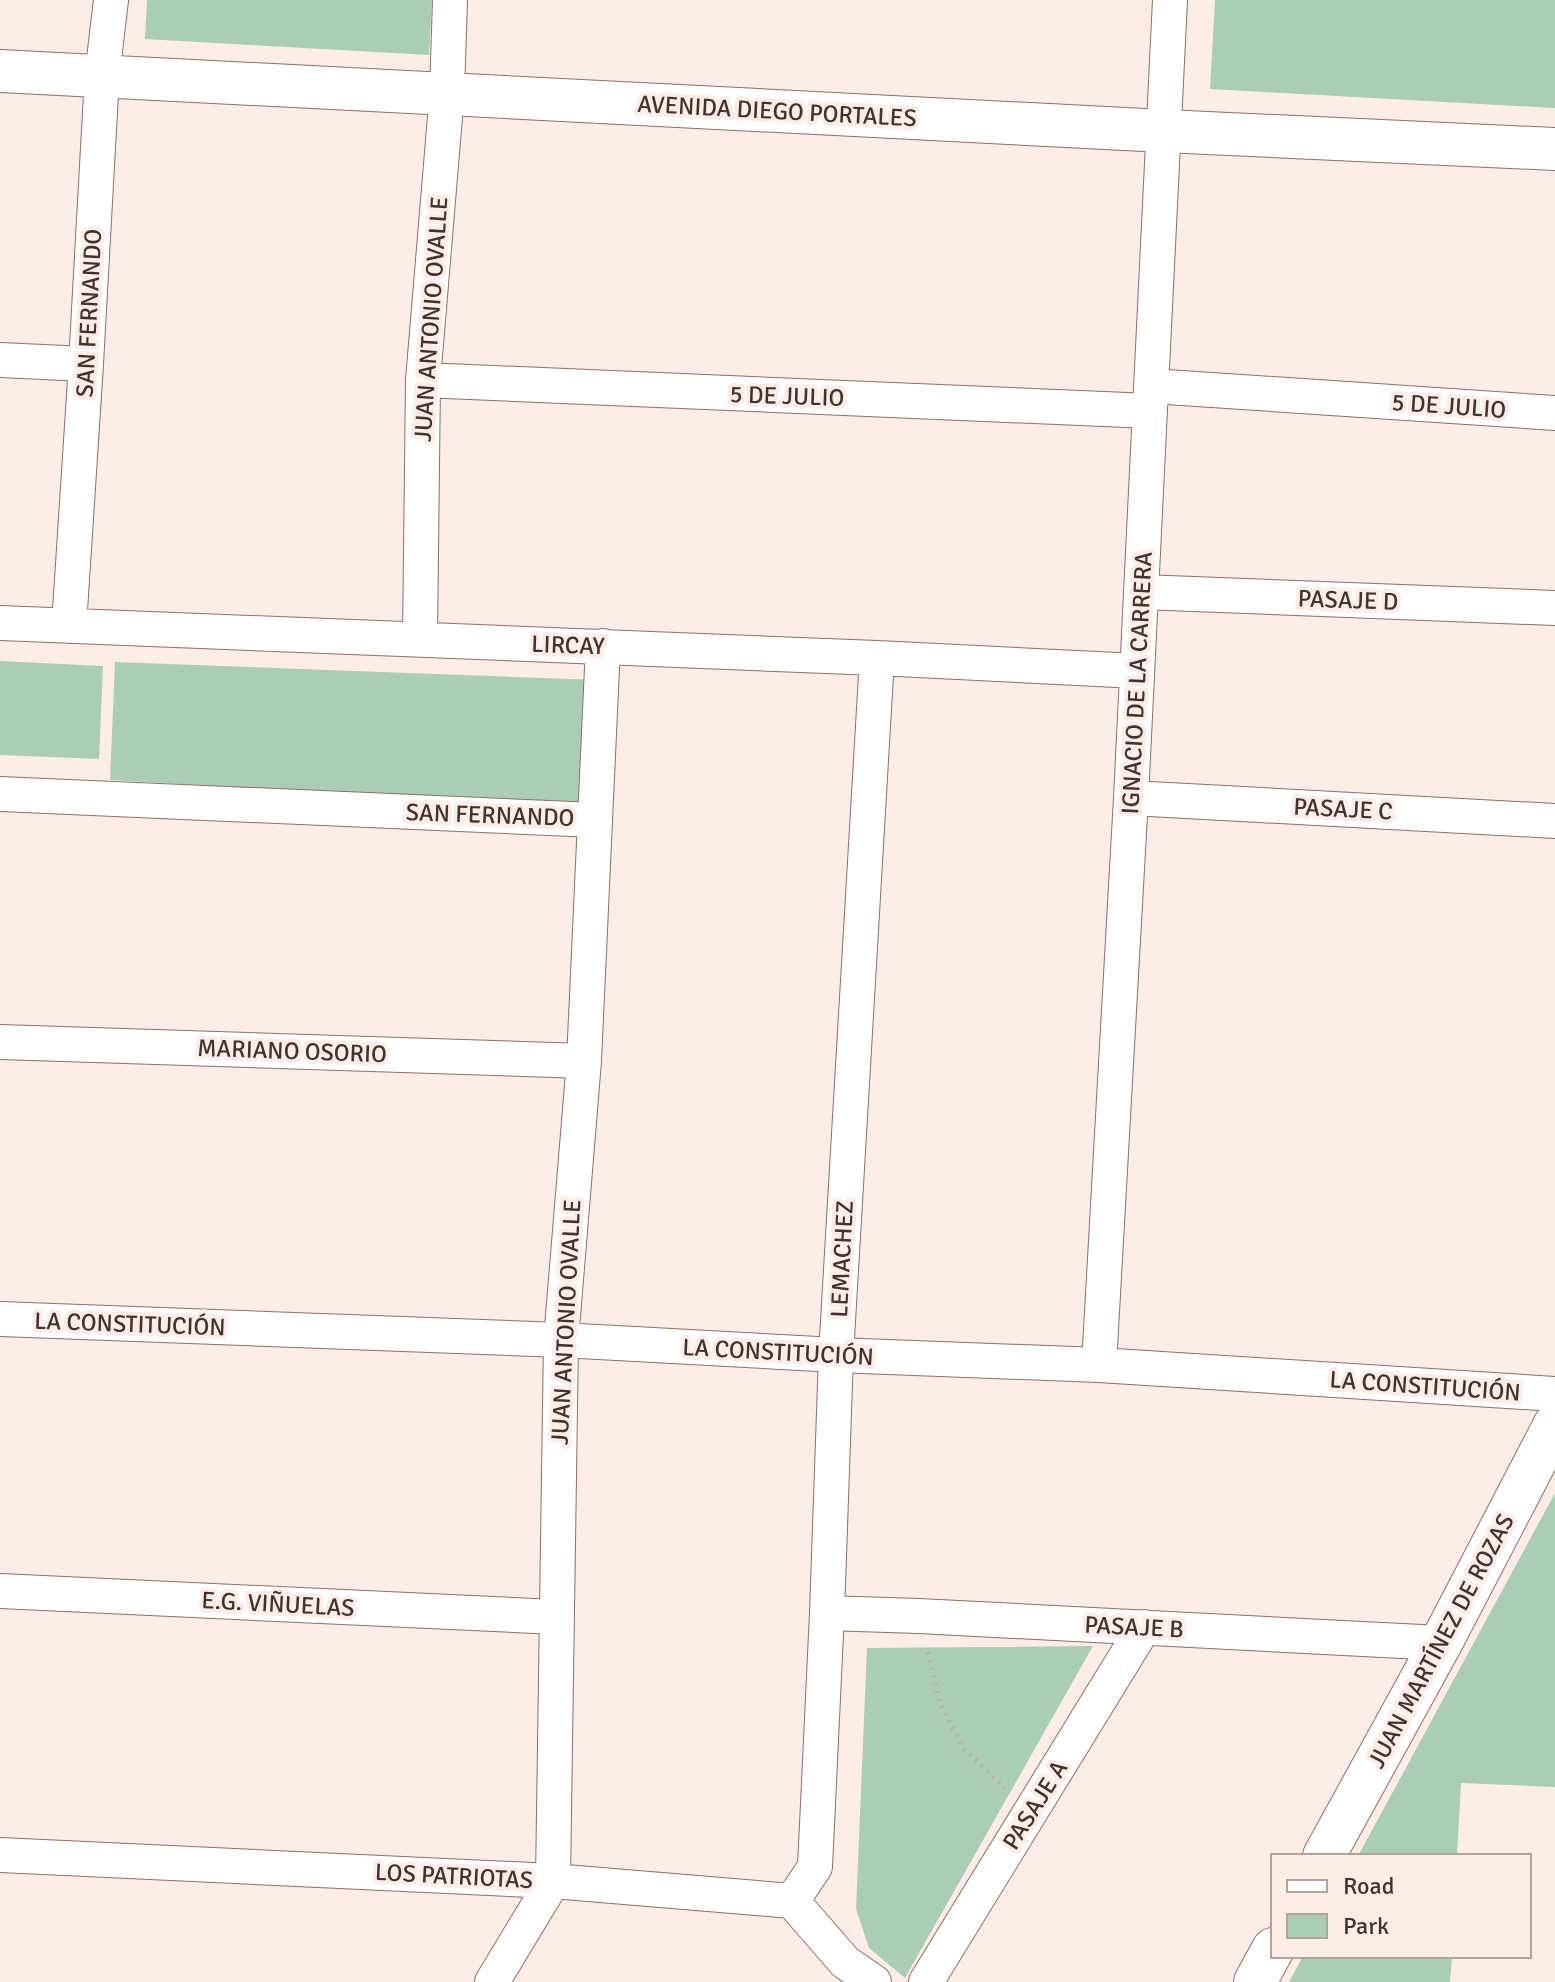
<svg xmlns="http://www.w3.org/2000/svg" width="1555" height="1982" viewBox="0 0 1555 1982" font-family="Signika,sans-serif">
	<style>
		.green { fill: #abcdb5 }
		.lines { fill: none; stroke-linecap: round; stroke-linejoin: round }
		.minor-casing { stroke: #8e6e63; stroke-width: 36 }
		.tertiary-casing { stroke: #8e6e63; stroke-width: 44 }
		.path { stroke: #bdaea9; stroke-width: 5; stroke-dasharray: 2 6; stroke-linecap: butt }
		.minor { stroke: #fff; stroke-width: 34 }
		.tertiary { stroke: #fff; stroke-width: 42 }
		.labels { text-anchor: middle; stroke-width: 8; stroke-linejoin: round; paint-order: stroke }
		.street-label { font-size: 24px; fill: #40322d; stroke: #fcede8 }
	</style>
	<rect width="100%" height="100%" fill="#fcede8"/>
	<path class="green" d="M147,0H432L429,55L145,39Z
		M1215,0H1555V108L1210,89Z
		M0,661L103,666L99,759L0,755Z
		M115,662L596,680L585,807L110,780Z
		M1555,1493V1787L1461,1783L1457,1856H1358Z
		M1093,1646L905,1978L869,1948L856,1909L867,1648Z
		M1303,1956H1452L1450,1982H1289Z"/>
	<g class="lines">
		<defs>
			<path id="minor" d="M0,360L86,364
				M423,380L1150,411
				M1152,386L1555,413
				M1141,592L1555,608
				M0,623L877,658L1137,671
				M69,626L86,364L102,76L111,0
				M420,639L423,380L447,93L450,0
				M0,794L595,820
				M1131,798L1555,821
				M0,1042L584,1061
				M0,1319L561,1340L836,1355L1099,1365L1555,1394
				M1099,1365L1131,798L1170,0
				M0,1591L556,1617
				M827,1613L919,1616L1441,1643
				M0,1855L553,1881L792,1901L845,1962L874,1982
				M792,1901L815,1867L827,1613L836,1355L877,658
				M492,1982L553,1881L561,1340L584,1061L603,646
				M926,1982L1144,1627"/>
			<path id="tertiary" d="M0,71L1164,131L1555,149
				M1324,1856L1441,1643L1555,1424
				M1255,1982L1273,1949"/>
		</defs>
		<use href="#minor" class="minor-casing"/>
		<use href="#tertiary" class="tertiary-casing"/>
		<path class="path" d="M928,1652L940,1704L964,1749L1005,1788"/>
		<use href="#minor" class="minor"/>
		<use href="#tertiary" class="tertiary"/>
	</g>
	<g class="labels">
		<g class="street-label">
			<text transform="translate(777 111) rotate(3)" y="8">AVENIDA DIEGO PORTALES</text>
			<text transform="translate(89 313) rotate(-87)" y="8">SAN FERNANDO</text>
			<text transform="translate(431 319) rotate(-86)" y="8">JUAN ANTONIO OVALLE</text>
			<text transform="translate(787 396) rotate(2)" y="8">5 DE JULIO</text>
			<text transform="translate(1449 406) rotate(4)" y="8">5 DE JULIO</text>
			<text transform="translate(1348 600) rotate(2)" y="8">PASAJE D</text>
			<text transform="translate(568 645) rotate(2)" y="8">LIRCAY</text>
			<text transform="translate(1137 683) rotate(-87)" y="8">IGNACIO DE LA CARRERA</text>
			<text transform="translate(1343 809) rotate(3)" y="8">PASAJE C</text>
			<text transform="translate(490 815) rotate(2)" y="8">SAN FERNANDO</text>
			<text transform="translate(292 1051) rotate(2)" y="8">MARIANO OSORIO</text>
			<text transform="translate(842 1259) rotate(-87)" y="8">LEMACHEZ</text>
			<text transform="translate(566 1322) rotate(-87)" y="8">JUAN ANTONIO OVALLE</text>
			<text transform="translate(130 1324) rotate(2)" y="8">LA CONSTITUCIÓN</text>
			<text transform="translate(778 1352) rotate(3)" y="8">LA CONSTITUCIÓN</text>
			<text transform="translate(1425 1386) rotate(4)" y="8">LA CONSTITUCIÓN</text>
			<text transform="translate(278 1604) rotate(3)" y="8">E.G. VIÑUELAS</text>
			<text transform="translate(1134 1627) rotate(3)" y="8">PASAJE B</text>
			<text transform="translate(1441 1641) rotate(-62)" y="8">JUAN MARTÍNEZ DE ROZAS</text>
			<text transform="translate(1035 1805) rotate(-58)" y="8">PASAJE A</text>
			<text transform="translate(454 1876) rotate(3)" y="8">LOS PATRIOTAS</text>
		</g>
	</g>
	<rect x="1271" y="1854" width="260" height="104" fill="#fcede8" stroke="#b1a29d" stroke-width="2"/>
	<rect x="1287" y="1880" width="40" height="12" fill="#ffffff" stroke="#b1a29d" stroke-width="2"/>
	<text x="1343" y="1894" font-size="24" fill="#40322d">Road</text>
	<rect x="1287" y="1914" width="40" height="24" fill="#abcdb5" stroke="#b1a29d" stroke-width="2"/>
	<text x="1343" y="1934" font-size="24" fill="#40322d">Park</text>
</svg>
